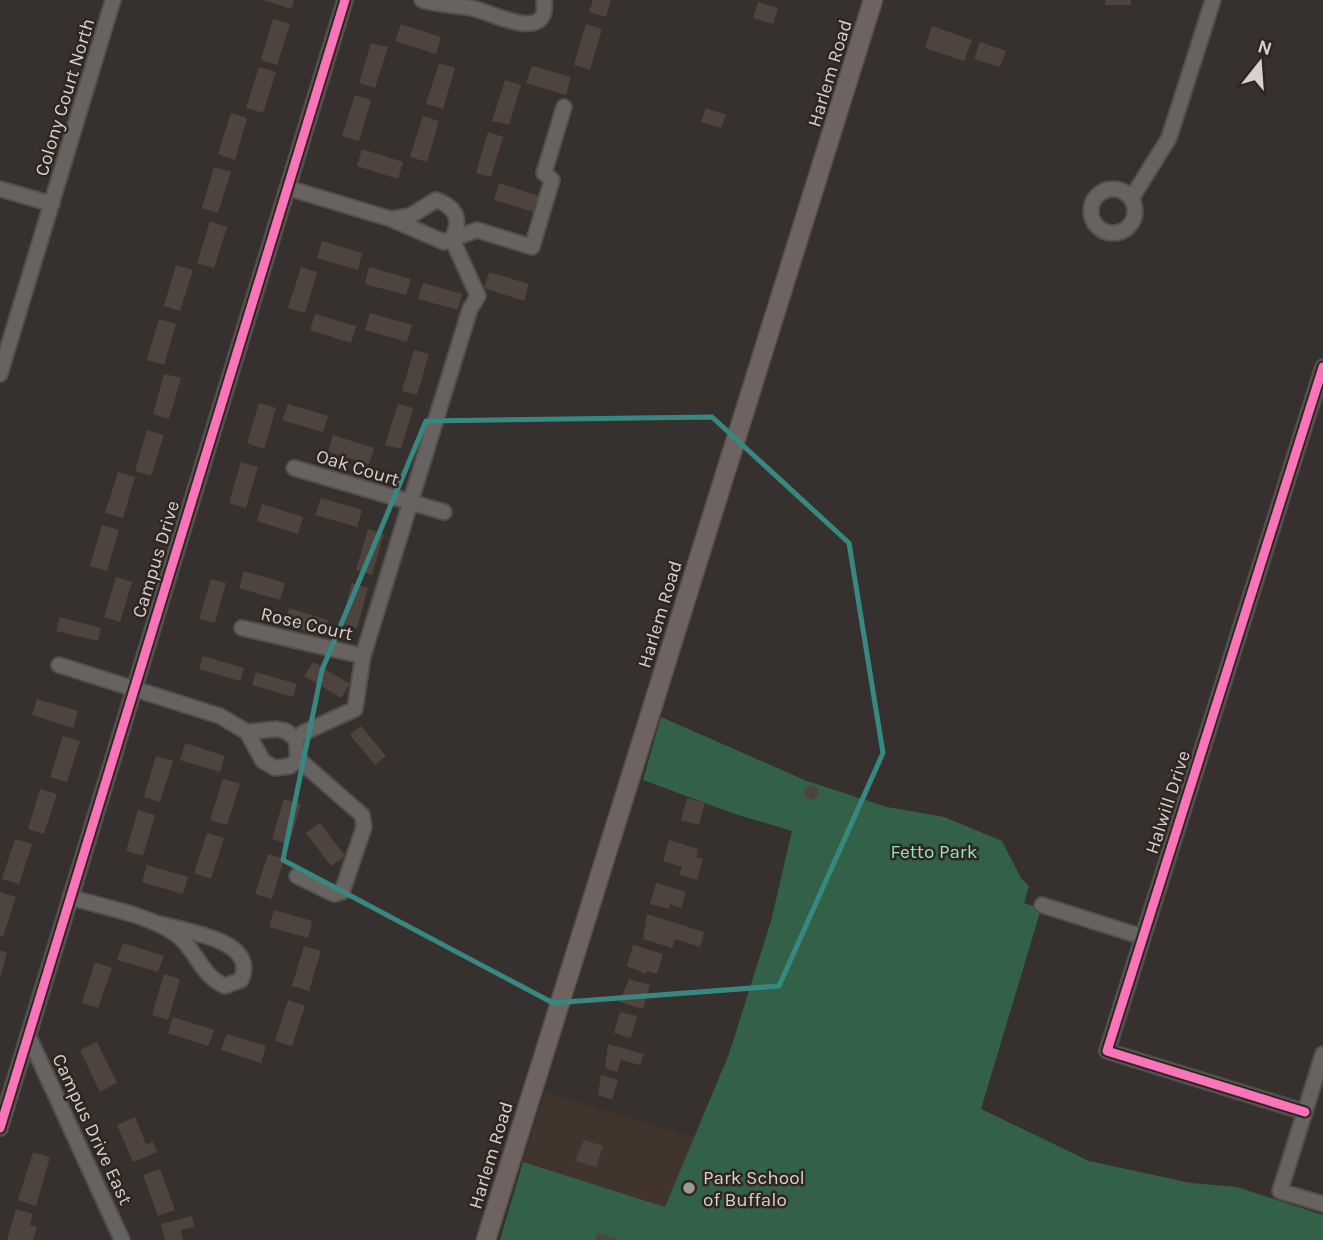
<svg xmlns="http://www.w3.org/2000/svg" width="1323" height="1240" viewBox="0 0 1323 1240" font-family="Karla,sans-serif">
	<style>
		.built { fill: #41342c }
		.green { fill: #336147 }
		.building { fill: #4f443d }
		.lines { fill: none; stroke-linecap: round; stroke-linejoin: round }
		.minor-casing { stroke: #524e4b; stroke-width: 18 }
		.major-casing { stroke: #524e4b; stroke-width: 21 }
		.minor { stroke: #666361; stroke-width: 14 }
		.major { stroke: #6f6362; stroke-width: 18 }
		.cycleway-casing { stroke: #2f2621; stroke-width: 13 }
		.cycleway { stroke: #fb73b8; stroke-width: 9 }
		.marked { fill: none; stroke: #378881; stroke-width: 5; stroke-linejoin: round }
		.poi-dot { fill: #9e9995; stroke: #2f2621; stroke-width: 2.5 }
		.labels { text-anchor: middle; stroke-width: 5; stroke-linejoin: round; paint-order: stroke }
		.street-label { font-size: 19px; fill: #d6d1cd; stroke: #2f2621 }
		.park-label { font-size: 19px; fill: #90e6b5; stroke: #2f2621 }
		.poi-label { font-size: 19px; fill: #d6d1cd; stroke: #2f2621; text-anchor: start }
	</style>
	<rect width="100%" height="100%" fill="#36312e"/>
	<path class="built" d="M545,1092L1033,1240H499Z"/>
	<path class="green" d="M661,717L807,781L887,807L944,817L1002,841L1021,878L1029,886L1024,903L1041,909L981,1109L1089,1161L1191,1183L1237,1187L1323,1215V1240H500L523,1162L665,1207L729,1054L771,921L792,831L735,814L643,780Z"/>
	<path class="building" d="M263,0H294L291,9Z
		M593,0H611L606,17L589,12Z
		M1105,0H1131V5H1105Z
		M758,2L778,8L773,24L753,18Z
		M273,19L290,24L277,65L261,60Z
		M401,24L441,37L436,54L395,41Z
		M586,24L602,29L590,70L574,65Z
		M932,26L972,40L964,61L925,48Z
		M980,42L1006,51L1000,67L974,59Z
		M371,43L388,47L375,88L359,83Z
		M439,63L455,68L443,109L426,104Z
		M532,66L571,77L566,95L526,83Z
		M259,67L276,72L263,113L246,108Z
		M505,80L521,85L509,125L492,121Z
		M355,95L371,100L359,141L342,136Z
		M706,108L726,115L721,128L701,122Z
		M231,113L247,118L235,160L218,154Z
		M423,116L439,121L427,162L410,157Z
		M488,132L503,137L491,177L476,173Z
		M362,149L403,162L398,179L357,166Z
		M214,167L231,172L218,213L202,208Z
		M499,183L539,196L534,212L494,200Z
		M210,221L227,227L214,268L197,263Z
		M322,241L362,253L358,270L317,258Z
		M176,265L193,270L180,311L164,306Z
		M301,267L317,272L305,313L288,308Z
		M369,267L411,279L406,295L365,284Z
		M489,272L529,284L524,301L484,288Z
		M423,283L462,294L458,310L418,299Z
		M370,313L412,325L407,342L365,330Z
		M315,314L356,326L351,343L310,330Z
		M159,319L176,324L164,365L147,360Z
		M414,350L429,354L417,395L402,391Z
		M164,374L181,378L169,419L153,414Z
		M259,403L276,408L264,449L247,443Z
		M288,404L328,416L323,432L282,420Z
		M398,404L413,408L401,449L385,445Z
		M147,430L164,435L151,476L135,471Z
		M333,435L374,448L369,464L328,452Z
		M241,462L258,467L246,508L229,503Z
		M118,472L135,477L123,518L105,513Z
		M321,498L362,510L357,527L315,515Z
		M262,504L303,517L298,534L257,521Z
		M102,525L119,530L107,571L90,566Z
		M368,529L384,534L372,575L356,570Z
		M244,571L285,583L280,600L239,588Z
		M116,577L132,582L120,622L104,617Z
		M211,579L226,583L215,623L199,619Z
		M352,583L368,588L357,628L341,623Z
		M289,608L328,620L324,636L285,625Z
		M60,617L101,628L98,641L56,631Z
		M203,656L244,668L240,681L199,669Z
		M313,662L350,684L341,698L304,676Z
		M256,672L297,684L293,697L252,685Z
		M37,699L78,711L73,728L32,715Z
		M361,726L386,756L375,765L350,735Z
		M63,736L80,741L67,782L50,777Z
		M185,743L225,756L220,772L180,760Z
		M156,756L173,761L160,802L144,797Z
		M223,779L240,784L227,825L210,820Z
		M810,785L817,787L819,794L813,800L805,797L804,790Z
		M40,789L57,794L44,834L28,829Z
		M687,798L705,803L699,825L681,820Z
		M284,799L301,804L289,844L272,839Z
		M138,810L155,815L143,856L126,851Z
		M320,823L345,856L331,866L306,833Z
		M207,833L224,838L211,879L194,873Z
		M15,839L32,844L19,884L2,879Z
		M669,840L698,849L696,857L703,859L697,880L679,875L682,867L663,861Z
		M268,854L284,859L272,899L255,894Z
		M147,865L188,877L183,894L142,882Z
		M656,883L686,892L681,908L670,904L669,909L650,904Z
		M0,892L16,897L3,937L0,936Z
		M274,910L312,921L308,938L269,927Z
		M647,914L704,932L700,947L675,939L672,948L643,939Z
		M123,943L164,956L158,972L117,960Z
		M633,945L663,954L657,974L647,971L646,974L627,966Z
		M304,946L321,951L309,991L292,986Z
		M0,950L7,953L1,975H0Z
		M95,962L112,968L98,1008L82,1003Z
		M164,974L180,979L168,1020L152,1015Z
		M629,979L650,985L643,1009L619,1002Z
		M288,1000L305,1006L292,1046L275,1041Z
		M620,1012L637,1016L631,1038L614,1033Z
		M173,1017L214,1030L208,1046L168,1033Z
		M227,1034L266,1046L261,1063L221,1050Z
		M97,1042L117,1083L100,1092L80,1050Z
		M608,1044L644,1054L640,1065L621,1060L617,1072L605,1068Z
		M601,1075L618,1080L612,1100L598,1095Z
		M135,1117L146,1144L153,1142L157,1152L133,1162L117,1125Z
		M584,1140L603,1146L596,1167L575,1161Z
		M33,1152L50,1157L36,1206L18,1200Z
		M160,1169L175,1210L158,1216L143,1175Z
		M16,1209L33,1214L30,1225L37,1227L33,1240H7Z
		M192,1216L194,1227L181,1230L183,1240H165L161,1224Z
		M597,1233L618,1239V1240H595Z"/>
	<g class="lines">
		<defs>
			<path id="minor" d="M422,0C438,5 454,5 471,8C490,11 550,46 544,0
				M288,188L391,219L444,242L452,239C462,219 456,207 436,200L410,216L391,219
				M0,189L52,204
				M1091 211a22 22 0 1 1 44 0a22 22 0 1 1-44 0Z
				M1131,199L1169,138L1213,0
				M0,374L113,0
				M294,468L444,512
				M242,628L363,656
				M59,665L220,716L247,732L263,761L275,768L290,766L298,759L296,739L286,731L276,729L247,732
				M303,733L355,709L363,656L470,309L478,296L452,239L477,230L532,247L552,180L544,173L564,107
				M297,876L334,894L342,892L364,827L362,815L298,759
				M70,897C105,908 148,914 177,935C197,950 200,975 225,986L241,980C259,940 187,932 160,924
				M1042,905L1143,937
				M28,1035L122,1240
				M1323,1054L1280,1191L1323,1204
				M1305,1112L1107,1051L1323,367
				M0,1128L345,0"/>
			<path id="major" d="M486,1240L873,0"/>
		</defs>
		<use href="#minor" class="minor-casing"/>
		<use href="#major" class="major-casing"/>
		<use href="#minor" class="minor"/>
		<use href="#major" class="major"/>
		<defs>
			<path id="cycleway" d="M1305,1112L1107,1051L1323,367
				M0,1128L345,0"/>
		</defs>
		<use href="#cycleway" class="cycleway-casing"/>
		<use href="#cycleway" class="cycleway"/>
	</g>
	<path class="marked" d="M712,417L849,543L883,753L779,986L553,1003L283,860L322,670L426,421Z"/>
	<circle class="poi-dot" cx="689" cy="1188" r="7"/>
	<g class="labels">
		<g class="street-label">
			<text transform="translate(829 73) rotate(-73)" y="7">Harlem Road</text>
			<text transform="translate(64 97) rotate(-73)" y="7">Colony Court North</text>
			<text transform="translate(358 467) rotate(17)" y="7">Oak Court</text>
			<text transform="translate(155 559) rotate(-73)" y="7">Campus Drive</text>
			<text transform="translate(659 614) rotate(-73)" y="7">Harlem Road</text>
			<text transform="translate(307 623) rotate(13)" y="7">Rose Court</text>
			<text transform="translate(1167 802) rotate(-72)" y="7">Halwill Drive</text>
			<text transform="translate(93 1129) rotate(65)" y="7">Campus Drive East</text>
			<text transform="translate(490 1155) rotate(-73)" y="7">Harlem Road</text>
		</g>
		<g class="park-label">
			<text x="934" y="858">Fetto Park</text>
		</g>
		<g class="poi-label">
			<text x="703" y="1184">Park School<tspan x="703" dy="22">of Buffalo</tspan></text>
		</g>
	</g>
	<g transform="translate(1260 63) rotate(17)" stroke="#2f2621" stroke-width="5" paint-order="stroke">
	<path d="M0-5L12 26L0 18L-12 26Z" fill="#d6d1cd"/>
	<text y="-10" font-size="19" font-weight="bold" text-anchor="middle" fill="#d6d1cd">N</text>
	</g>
</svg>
